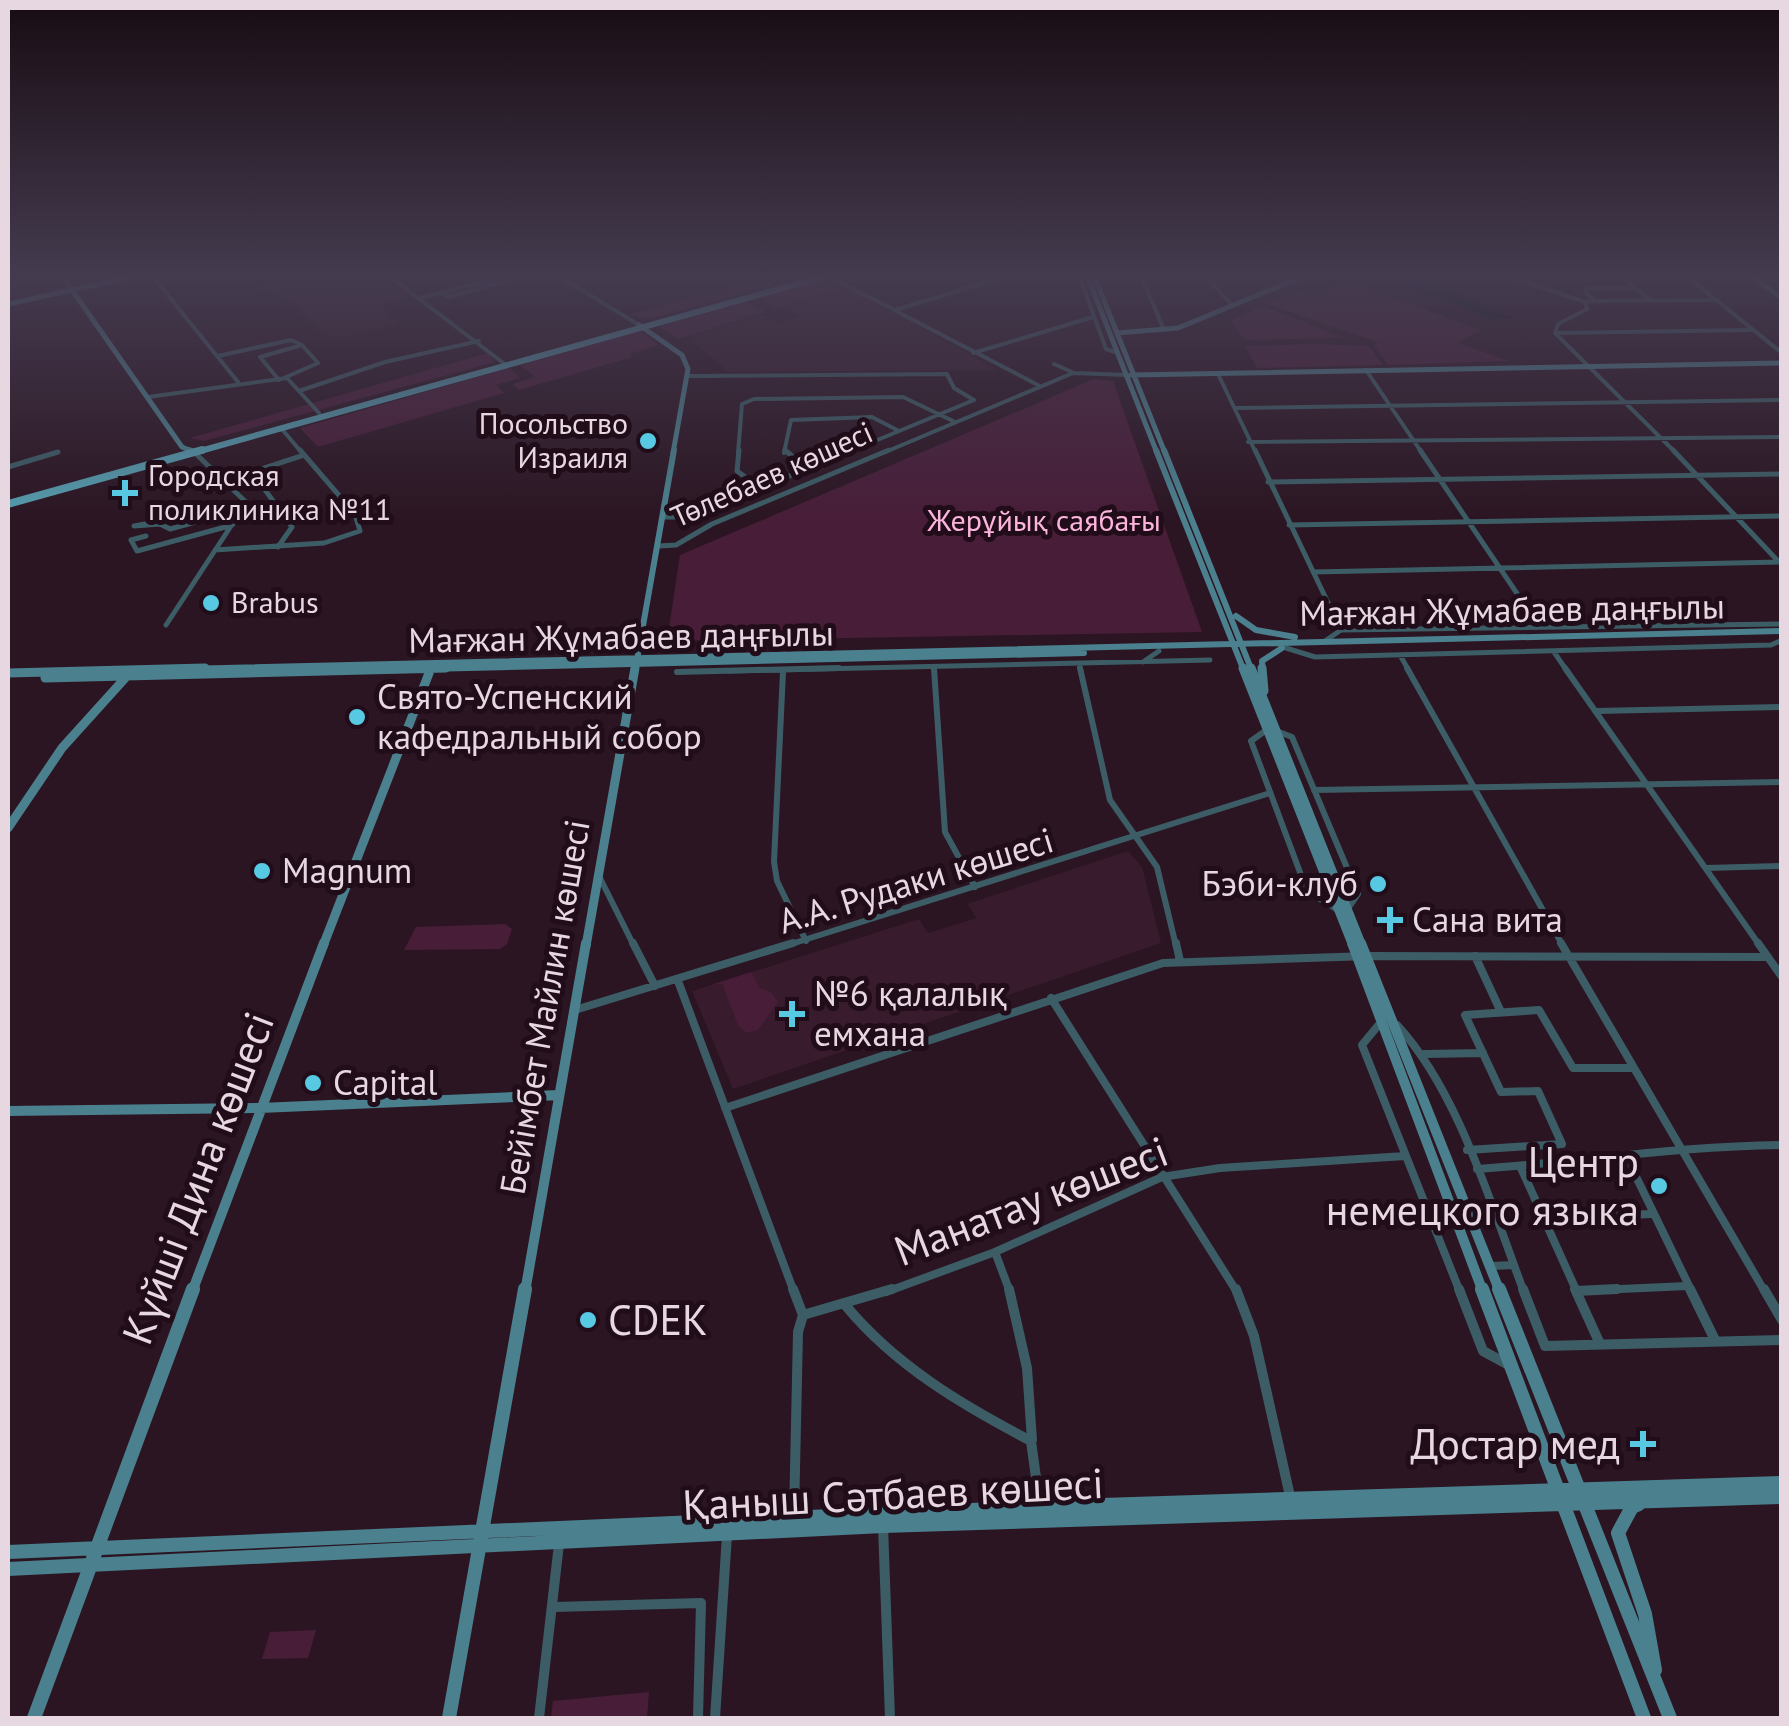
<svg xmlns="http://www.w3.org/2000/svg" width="1789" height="1726" viewBox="0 0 1789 1726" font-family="'PT Sans',sans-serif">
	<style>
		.built { fill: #381b2c }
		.green { fill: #481d38 }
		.water { fill: #001118 }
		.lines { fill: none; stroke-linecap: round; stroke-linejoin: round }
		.street-far4 { stroke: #3c5d65; stroke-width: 4 }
		.street-far3 { stroke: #3c5d65; stroke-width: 5 }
		.street-far2 { stroke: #3c5d65; stroke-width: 6 }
		.street-far1 { stroke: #3c5d65; stroke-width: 8 }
		.street { stroke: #3c5d65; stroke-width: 10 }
		.secondary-far4 { stroke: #4b818e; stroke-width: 5 }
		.secondary-far3 { stroke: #4b818e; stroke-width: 6 }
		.secondary-far2 { stroke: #4b818e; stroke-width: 9 }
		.secondary-far1 { stroke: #4b818e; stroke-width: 10 }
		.secondary { stroke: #4b818e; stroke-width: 14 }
		.primary-far1 { stroke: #559dae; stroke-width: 6 }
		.primary { stroke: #559dae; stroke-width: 8 }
		.poi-dot { fill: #58c9e3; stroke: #210c19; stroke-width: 4 }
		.labels { text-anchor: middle; stroke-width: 10; stroke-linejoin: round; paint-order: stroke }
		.far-poi-label { font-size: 30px; fill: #e7d7e0; stroke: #210c19; text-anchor: start }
		.far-street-label { font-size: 30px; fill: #e7d7e0; stroke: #210c19 }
		.far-park-label { font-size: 30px; fill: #fbb5dd; stroke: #210c19 }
		.street-label { font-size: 35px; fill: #e7d7e0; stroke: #210c19 }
		.poi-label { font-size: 35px; fill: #e7d7e0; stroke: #210c19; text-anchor: start }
		.near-poi-label { font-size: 42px; fill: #e7d7e0; stroke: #210c19; text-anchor: end }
		.near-street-label { font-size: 42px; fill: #e7d7e0; stroke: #210c19 }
	</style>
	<rect width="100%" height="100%" fill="#2b1522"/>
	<path class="built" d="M276,278H387L412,297L380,305L398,324L330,341L285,296L255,289Z
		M850,288L997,370L728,372L692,341L696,339L691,336L763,315L777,324L801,317L785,307Z
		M1128,851L1142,867L1161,943L733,1089L692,991L919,919L928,933L977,918L967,904Z"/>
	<path class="green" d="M766,278H798L648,319L628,315Z
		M828,278L846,288L776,308L759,298Z
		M1347,281L1480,330L1458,343L1508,361L1388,365L1374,346L1378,342L1266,304L1298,291L1313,296Z
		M747,301L765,312L678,339L659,327Z
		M1262,306L1345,338L1244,340L1231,321Z
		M640,331L658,345L630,354L632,357L519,390L512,384L535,377L520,365Z
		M1317,344L1369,346L1383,365L1257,368L1245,346Z
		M488,353L495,362L204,441L190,438Z
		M509,368L520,378L496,385L504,393L318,447L300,428Z
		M1094,379L1113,381L1202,632L667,641L680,555Z
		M505,924L512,929L507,944L500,949L404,950L416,927Z
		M751,972L760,988L771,992L778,1002L758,1030L747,1033L738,1025L722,984L711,985Z
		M316,1630L308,1658L262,1659L270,1632Z
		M649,1692L647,1718H551L553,1701Z"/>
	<path class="water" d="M1403,278H1434L1460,296L1514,319L1495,318L1498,322L1444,299L1407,290Z"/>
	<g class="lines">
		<path class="street-far4" d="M64,278L72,290
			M154,278L238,382
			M392,278L506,365
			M562,278L639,325
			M831,278L895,310L1000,278
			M1080,278L1106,349L1118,353
			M1142,278L1164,330
			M1207,278L1232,305
			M1513,278L1585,302
			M1624,278L1650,300
			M1689,278L1782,353
			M1768,278L1782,281
			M440,293L449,297L516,278
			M420,298L498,278
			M1595,301L1713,300
			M894,310L1038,385
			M1555,333L1676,453
			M1555,333L1558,324L1587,309L1585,302L1595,301L1585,292L1587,288H1635
			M1557,333L1750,330
			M973,353L1093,317
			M218,356L291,340L302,345
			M1054,364L1072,372
			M1366,370L1422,453
			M1218,374L1256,453
			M687,376L947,374L954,388L974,400
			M279,380L260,357L302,345L318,363L284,378
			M299,391L385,362L479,341
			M148,397L287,378L319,413
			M1235,408L1782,400
			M281,428L302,453
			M1248,442L1782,437
			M738,453L742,404L754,399L903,397L953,421
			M784,453L791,420L872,417L899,431
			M846,453L974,400
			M883,453L1073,373L1128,375"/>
		<path class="street-far3" d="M739,450L737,471L759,487
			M785,450L806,468
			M1255,450L1341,630
			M1420,450L1539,626
			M1673,450L1778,561
			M8,467L58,452
			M1268,482L1782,474
			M664,517H690L853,450
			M145,524L134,526L160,524L170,529L251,507L278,505
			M1289,525L1782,516
			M146,536L131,540L137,551L229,526
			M659,546L676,545L712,524L889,450
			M278,547L292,527L252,472L304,455
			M215,550L324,543L360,531L355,514L300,450
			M1313,572L1782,562
			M166,625L231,526L251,507L194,452
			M1325,641L1341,630L1782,624
			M1286,648L1315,657L1771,645L1782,640
			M1554,652L1567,671
			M1400,655L1409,671
			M1143,662L1159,651
			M1079,664L1081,671
			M934,667V671
			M728,671L1210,660"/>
		<path class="street-far2" d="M934,668L945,832L975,887
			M1080,668L1110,800L1157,867L1176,946
			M1407,668L1563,946
			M1565,668L1760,946
			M677,672L839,668
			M783,672L774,862L777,881L806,941
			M1597,711L1782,707
			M1265,731L1251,741L1307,891L1336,909
			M1279,732L1292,737L1358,894L1349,907
			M1314,790L1782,782
			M1706,868L1782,866
			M599,876L634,946
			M785,946L1270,793"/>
		<path class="street-far1" d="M633,943L655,986
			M1176,943L1180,961
			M1561,943L1765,1292
			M1758,943L1782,977
			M1475,956L1501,1012
			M678,981L794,1292
			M1051,998L1237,1292
			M575,1010L793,943
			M1381,1022L1362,1045L1460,1292
			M1397,1025C1459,1092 1491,1206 1524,1292
			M1424,1054L1483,1053
			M725,1108L1163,963L1369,956L1768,957
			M1467,1150L1562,1144L1538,1091L1501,1092L1465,1015L1539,1010L1573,1068H1631
			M1627,1158L1692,1292
			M1521,1168L1577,1292
			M1477,1169C1579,1162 1680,1146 1782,1145
			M1544,1219L1650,1214
			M995,1252L1010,1292
			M1491,1266L1514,1265
			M1576,1291L1687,1286
			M886,1292L995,1252L1162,1177L1220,1168L1405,1156"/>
		<path class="street" d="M793,1289L803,1315L798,1332L794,1515
			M1009,1289L1027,1368L1032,1440
			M1236,1289L1254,1336L1290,1496
			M1459,1289L1483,1351L1507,1364
			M1523,1289L1545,1346L1782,1340
			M1575,1289L1600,1344
			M1690,1289L1715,1340
			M1764,1289L1782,1320
			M1576,1291L1617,1289
			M846,1306C896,1366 962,1405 1031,1441L1040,1507
			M803,1315L892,1289
			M883,1526L890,1718
			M554,1607L701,1603L698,1718
			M539,1718L559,1544
			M715,1718L727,1535"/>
		<path class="secondary-far4" d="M1088,278L1157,453
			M1095,278L1165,453
			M1754,278L1782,298
			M72,290L182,447L194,452
			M8,304L127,278
			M639,325L682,355L688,369L673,453
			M1117,333L1178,328L1299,278
			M1131,375L1782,363"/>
		<path class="secondary-far3" d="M189,450L194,452
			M1156,450L1244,671
			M1164,450L1252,671
			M1236,616L1256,630L1295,637
			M99,671L1782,631
			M342,671L1084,653
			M430,671L432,666
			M635,671L674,450
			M1263,671L1262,661L1282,648"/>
		<path class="secondary-far2" d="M1243,668L1353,946
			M1251,668L1362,946
			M1262,668L1264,691
			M8,673L205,668
			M45,678L446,668
			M8,828L62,748L127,676
			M323,946L431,668
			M586,946L635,668"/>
		<path class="secondary-far1" d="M1352,943L1483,1292
			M1361,943L1500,1292
			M8,1111L260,1108L559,1095
			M192,1292L324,943
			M525,1292L586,943"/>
		<path class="secondary" d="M1482,1289L1644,1718
			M1499,1289L1670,1718
			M1639,1504L1632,1507L1618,1533L1645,1614L1655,1670
			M8,1552L1040,1507L1782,1483
			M8,1569L883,1526L1782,1497
			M34,1718L193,1289
			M449,1718L525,1289"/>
		<path class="primary-far1" d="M193,453L819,278"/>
		<path class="primary" d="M8,504L202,450"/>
	</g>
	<linearGradient id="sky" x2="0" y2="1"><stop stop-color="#180c13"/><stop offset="0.53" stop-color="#443b4f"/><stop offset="1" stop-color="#443b4f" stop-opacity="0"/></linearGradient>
	<rect width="1789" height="520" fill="url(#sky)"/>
	<g class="poi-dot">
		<circle cx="648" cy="441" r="10"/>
		<path d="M120 478h10v10h10v10h-10v10h-10v-10h-10v-10h10z"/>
		<circle cx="211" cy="603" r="10"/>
		<circle cx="357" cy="717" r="10"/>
		<circle cx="262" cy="871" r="10"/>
		<circle cx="1378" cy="884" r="10"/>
		<path d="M1385 905h10v10h10v10h-10v10h-10v-10h-10v-10h10z"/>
		<path d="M787 999h10v10h10v10h-10v10h-10v-10h-10v-10h10z"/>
		<circle cx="313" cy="1083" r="10"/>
		<circle cx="1659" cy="1186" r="10"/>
		<circle cx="588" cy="1320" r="10"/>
		<path d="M1638 1429h10v10h10v10h-10v10h-10v-10h-10v-10h10z"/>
	</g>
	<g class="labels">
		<g class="far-poi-label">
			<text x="628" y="434" text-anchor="end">Посольство<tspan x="628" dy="34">Израиля</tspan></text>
			<text x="148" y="486">Городская<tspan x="148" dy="34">поликлиника №11</tspan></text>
			<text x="231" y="613">Brabus</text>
		</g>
		<g class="far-street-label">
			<text transform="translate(772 475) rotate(-24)" y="10">Төлебаев көшесі</text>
		</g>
		<g class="far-park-label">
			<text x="1044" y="531">Жерұйық саябағы</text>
		</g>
		<g class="street-label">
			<text transform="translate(1512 610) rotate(-1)" y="12">Мағжан Жұмабаев даңғылы</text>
			<text transform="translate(621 637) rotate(-1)" y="12">Мағжан Жұмабаев даңғылы</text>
			<text transform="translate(916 881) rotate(-17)" y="12">А.А. Рудаки көшесі</text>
			<text transform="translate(545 1007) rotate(-80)" y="12">Бейімбет Майлин көшесі</text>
		</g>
		<g class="poi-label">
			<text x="377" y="709">Свято-Успенский<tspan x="377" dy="40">кафедральный собор</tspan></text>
			<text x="282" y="883">Magnum</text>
			<text x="1358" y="896" text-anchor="end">Бэби-клуб</text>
			<text x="1412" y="932">Сана вита</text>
			<text x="814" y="1006">№6 қалалық<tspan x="814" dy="40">емхана</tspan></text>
			<text x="333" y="1095">Capital</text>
		</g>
		<g class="near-poi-label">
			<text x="1639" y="1177">Центр<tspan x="1639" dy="48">немецкого языка</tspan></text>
			<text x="608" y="1335" text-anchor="start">CDEK</text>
			<text x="1620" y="1459">Достар мед</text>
		</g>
		<g class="near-street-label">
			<text transform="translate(198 1178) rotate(-69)" y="15">Күйші Дина көшесі</text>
			<text transform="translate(1031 1201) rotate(-21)" y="15">Манатау көшесі</text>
			<text transform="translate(893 1494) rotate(-3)" y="15">Қаныш Сәтбаев көшесі</text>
		</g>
	</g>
	<rect width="1789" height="1726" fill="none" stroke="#e7d7e0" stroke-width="20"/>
</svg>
